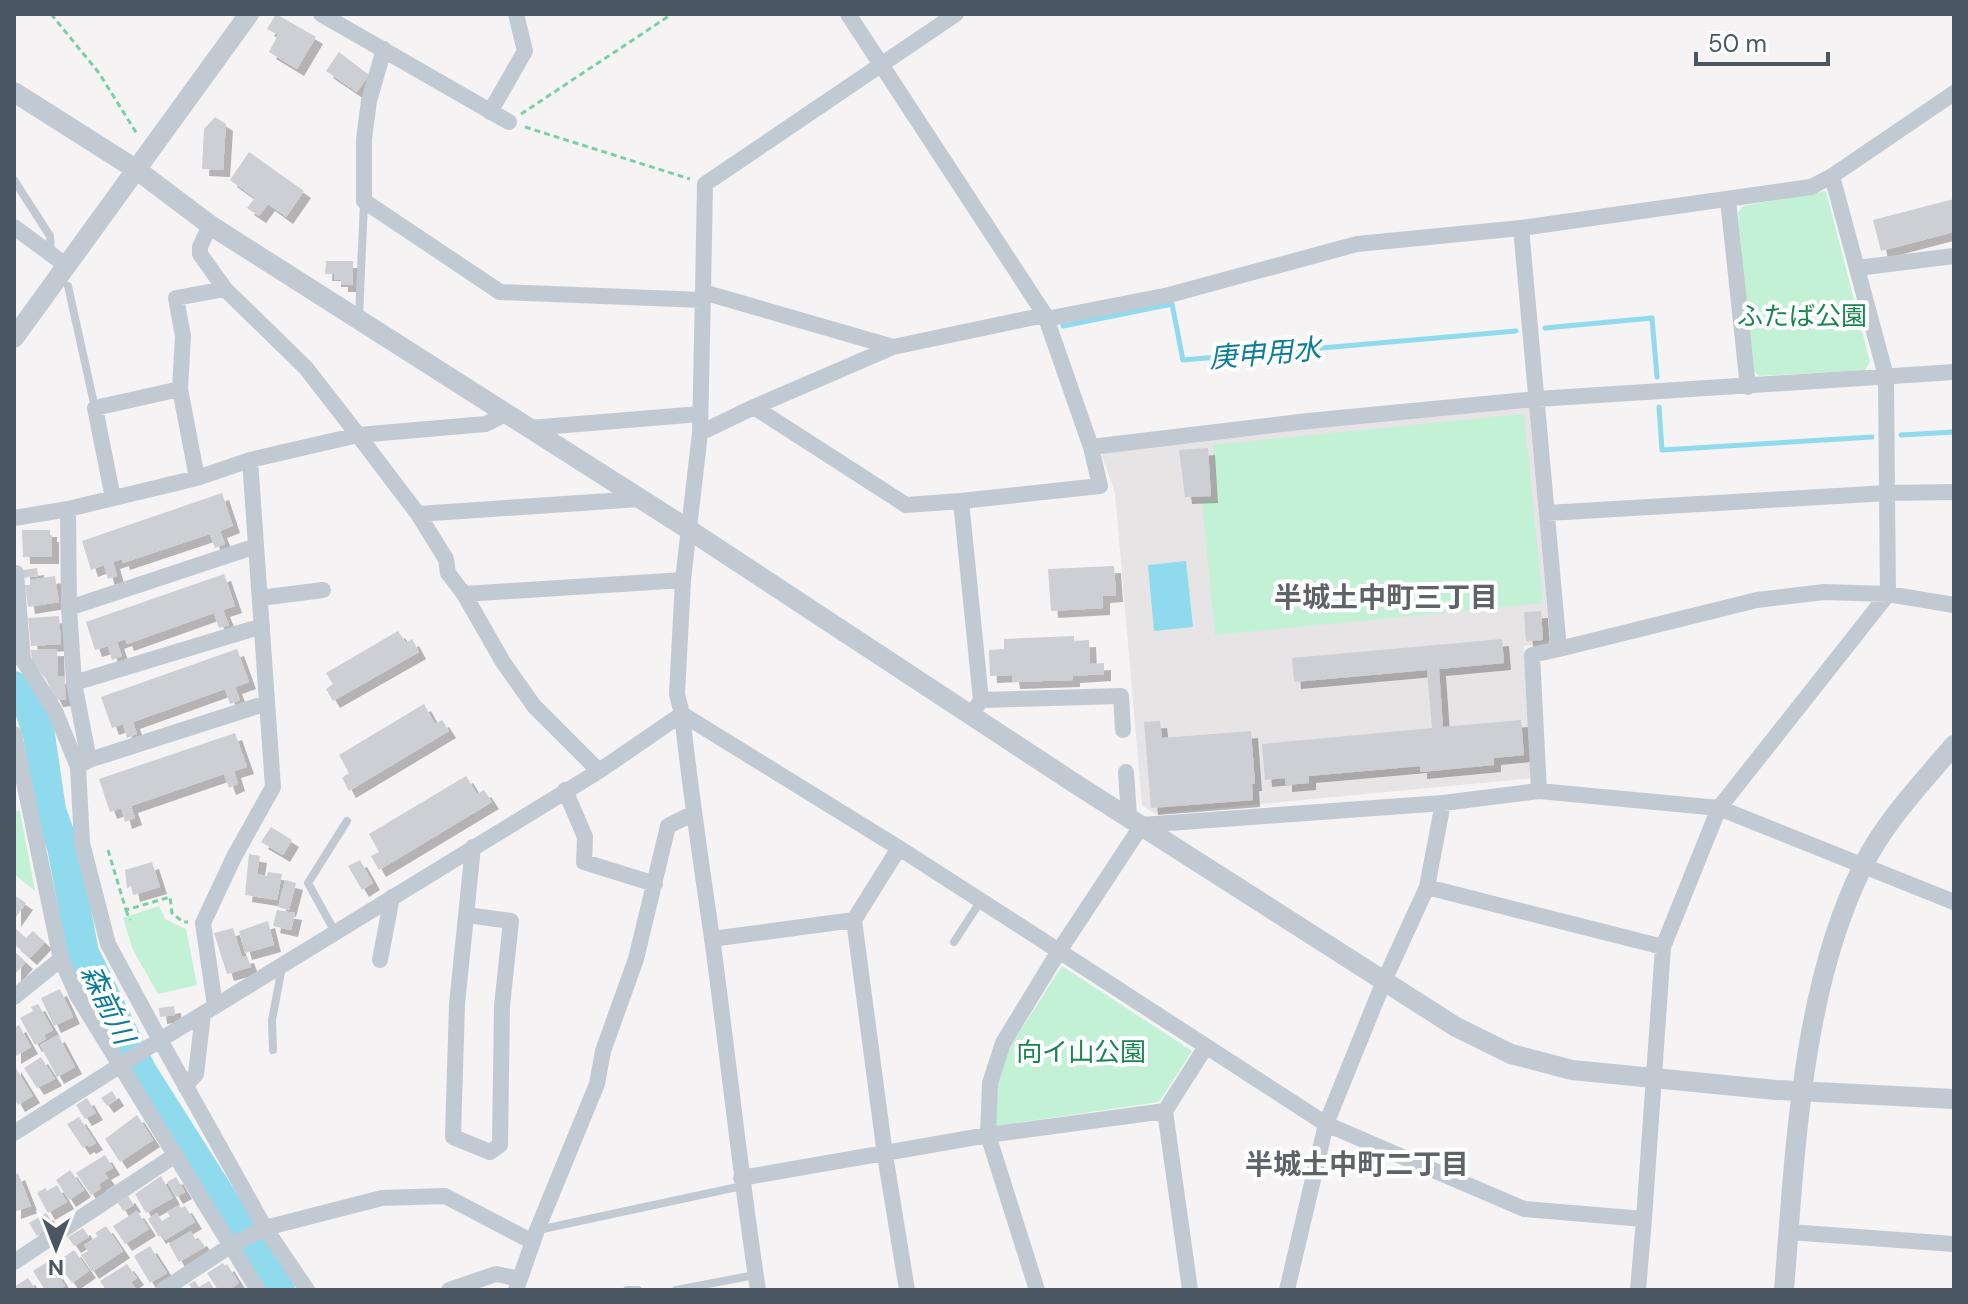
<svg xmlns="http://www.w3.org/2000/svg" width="1968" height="1304" viewBox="0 0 1968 1304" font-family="'DM Sans','Noto Sans JP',sans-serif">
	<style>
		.education { fill: #e6e4e5 }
		.green { fill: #c3f1d5 }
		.water { fill: #90daee }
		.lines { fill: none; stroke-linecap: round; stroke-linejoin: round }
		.stream { stroke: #90daee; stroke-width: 5 }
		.river { stroke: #90daee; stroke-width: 32 }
		.building { fill: #cdcfd5; filter: url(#shadow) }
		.path { stroke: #7ad0a6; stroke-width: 3; stroke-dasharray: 6 4; stroke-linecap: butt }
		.service { stroke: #c1cad2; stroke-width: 8 }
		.minor { stroke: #c1cad2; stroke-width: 16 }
		.tertiary { stroke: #c1cad2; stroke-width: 20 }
		.labels { text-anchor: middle; stroke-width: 8; stroke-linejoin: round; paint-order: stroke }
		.park-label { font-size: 26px; fill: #17864f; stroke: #fff }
		.water-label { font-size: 28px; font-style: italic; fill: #0c7c9b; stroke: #fff }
		.neighbourhood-label { font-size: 28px; font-weight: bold; fill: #5f6368; stroke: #fff }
	</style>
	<defs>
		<filter id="shadow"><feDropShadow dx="7" dy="7" stdDeviation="0" flood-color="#0004"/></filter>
	</defs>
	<rect width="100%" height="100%" fill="#f5f3f3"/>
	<path class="education" d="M1529,408L1550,641L1524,646L1534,778L1155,814L1142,805L1115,493L1102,456L1104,447Z"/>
	<path class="green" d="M1826,191L1870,362L1865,370L1759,376L1752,370L1738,213L1743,206Z
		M1524,414L1543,603L1215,635L1202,502L1218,500L1213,445Z
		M14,810L20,811L35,891L14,874Z
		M159,906L165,919L186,929L197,985L158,994L133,950L123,918Z
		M1062,966L1192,1051L1159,1102L995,1126L997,1083L1011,1045Z"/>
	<path class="water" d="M1186,561L1193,627L1154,631L1148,565Z"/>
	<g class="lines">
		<path class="stream" d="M1063,326L1172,304L1183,360L1516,331
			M1545,328L1652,318L1657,377
			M1659,407L1662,450L1872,437
			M1901,435L1954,432"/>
		<path class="river" d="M14,687L31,710L39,735L50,810L63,847L83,953L141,1072L279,1290"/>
	</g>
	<path class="building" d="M276,14L316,37L297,69L269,52L278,35L267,29Z
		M339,52L369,75L357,92L326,71Z
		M215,117L226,124L223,170L202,169L204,129Z
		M249,152L304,191L286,217L268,204L259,216L247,208L255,198L230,180Z
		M1954,199V232L1881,251L1873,220Z
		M326,261H353V285H341V280H334V274H325Z
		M1208,448L1211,496L1185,497L1179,450Z
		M222,493L233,526L220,531L225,544L215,548L210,534L123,563L122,559L113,562L117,576L108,579L104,565L91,570L82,541Z
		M22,530H50V535H52V557H23Z
		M1114,566L1116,595L1103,596V608L1051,611L1048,569Z
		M37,568L38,576L23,578V570Z
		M224,574L235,606L223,610L229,625L219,628L214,613L127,644L125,639L117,642L122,656L112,660L108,646L95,650L86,622Z
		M55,576L59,602L28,607L25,585H30V580Z
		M1541,611L1543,640L1526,641L1524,612Z
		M59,616L61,644L31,646L28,618Z
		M398,631L406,643L412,639L419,652L333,701L326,689L333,684L326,673Z
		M1074,636V641L1089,640L1090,664L1104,663V674L1073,676V680L1013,682L1012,675L990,676L989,650L1004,649V639Z
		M1502,639L1504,663L1439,669L1443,727L1521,720L1524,755L1494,758V765L1420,772V766L1309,776V783L1285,785V778L1265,780L1262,744L1432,728L1427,670L1294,682L1292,658Z
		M57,649L58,677L64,676L66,699L56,700L46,679L32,662L31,650Z
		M237,649L249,682L235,687L240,700L230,704L225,689L133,722L137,734L127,738L123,724L112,728L101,697Z
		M424,704L435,724L442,720L449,731L349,791L342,778L349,773L339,755Z
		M1160,721L1162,738L1251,731L1255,784H1252L1253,800L1151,808L1144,722Z
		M235,733L247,767L234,771L238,784L229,788L224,774L131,806L135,818L125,822L121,808L110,812L99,779Z
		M466,776L477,794L484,790L492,802L379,870L371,856L379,852L369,834Z
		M271,827L292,840L283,855L261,842Z
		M249,854L260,856L257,874L267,876L268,872L282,874L277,900L245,895Z
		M360,860L373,883L362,890L348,866Z
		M152,862L160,887L133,895L131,886L127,888L125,870Z
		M285,880L296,883L289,910L278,907Z
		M14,895L26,903L14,920Z
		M277,910L295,913L291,930L273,926Z
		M268,921L274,945L245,953L239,931Z
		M14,927L26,938L33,931L45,942L30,958L14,944Z
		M233,928L242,957L247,956L251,967L227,974L214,933Z
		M14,951L26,962L14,975Z
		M60,989L73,1017L54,1026L41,998Z
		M38,1004L53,1030L44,1035L46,1039L35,1045L20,1018L33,1011L31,1007Z
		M174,1006L175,1015L160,1017L159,1008Z
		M19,1025L31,1047L14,1057V1028Z
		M58,1035L75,1067L57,1077L40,1045Z
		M41,1057L55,1079L37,1088L24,1068Z
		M14,1065L33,1096L18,1105L14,1098Z
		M112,1091L117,1099L107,1106L101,1098Z
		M87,1098L96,1113L85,1119L76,1105Z
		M137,1115L153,1140L120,1162L105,1139Z
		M79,1117L96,1143L89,1147L87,1145L83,1148L67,1124Z
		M105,1155L113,1168L104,1173L108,1178L99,1184L101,1188L91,1195L76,1173Z
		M70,1170L84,1190L69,1200L56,1180Z
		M18,1173L31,1206L14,1212V1175Z
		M161,1176L173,1198L146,1213L135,1194Z
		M176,1177L185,1192L176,1197L167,1182Z
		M57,1185L67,1202L48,1213L37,1193L45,1188L47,1191Z
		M128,1196L134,1205L123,1211L118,1203Z
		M179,1205L181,1208L185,1206L195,1222L165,1240L162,1235L159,1237L148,1219L157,1213L162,1221L170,1216L167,1212Z
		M137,1211L149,1229L125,1244L113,1226Z
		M46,1213L54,1225L37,1236L29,1223Z
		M106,1226L123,1251L92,1272L81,1255L88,1251L84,1245L98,1236L95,1233Z
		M83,1228L89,1237L74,1246L68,1237Z
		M191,1231L196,1241L200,1239L205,1247L179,1262L169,1244Z
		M150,1246L167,1273L150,1283L134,1256Z
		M74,1250L89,1271L72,1283L57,1262Z
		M49,1261L65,1286L58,1290H45L33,1271Z
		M223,1263L225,1266L227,1264L239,1283L229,1290H218L207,1273Z
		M127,1264L137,1278L131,1282L137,1290H106L100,1281Z
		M28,1278L36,1290H14V1287Z
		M195,1281L199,1287L209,1281L215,1290H193L189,1284Z"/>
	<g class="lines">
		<path class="path" d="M51,14L99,73L137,134
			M521,114L672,14
			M525,127L690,179
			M108,850L126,910L170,897L172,913L183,922H188
			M126,910L130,920"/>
		<path class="service" d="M14,180L50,236L51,252
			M68,286L95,408
			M359,317L364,203
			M335,932L308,883L347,821
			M954,942L980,902
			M273,1050L272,1020L282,967
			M538,1230L742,1186
			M627,1290H638
			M676,1290L755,1275"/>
		<path class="minor" d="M321,14L509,122
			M848,14L1045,315L1091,447L1100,486L961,501L981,700L972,714
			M956,14L705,184L703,292L893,347L1045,315
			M384,49L369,101L364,139V201L500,292L702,300
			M490,112L525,51L516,14
			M1832,176L1886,376L1887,493L1954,492
			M1728,200L1748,387
			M210,225L200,247V254L225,289L306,368L358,435L418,514L446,559L448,573L464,594L503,662L534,706L599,771
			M14,227L67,266
			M1857,268L1954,256
			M703,292L700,433L683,580L677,694L682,714L899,848L1059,951L1142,825L1443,803L1539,791L1532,655L1559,649L1521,228
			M1046,319L1169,295L1357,244L1521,228L1811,187L1832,176L1954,93
			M893,347L754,407L906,505L961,501
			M530,428L700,414
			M700,433L754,407
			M1091,447L1308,421L1537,399L1954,372
			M197,478L180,389L183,336L176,298L225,289
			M113,498L95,408L180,389
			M68,509L69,608L74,683L89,760
			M418,514L639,499
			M14,518L68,509L197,478L250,460L358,435L486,424L507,413
			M14,573H16L23,660
			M464,594L683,580
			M260,598L323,590
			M69,608L256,546
			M1559,649L1757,600L1824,592L1888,594L1954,605
			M14,654L23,660L55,711L78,767L82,843L108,944L160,1040L14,1133
			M74,683L262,626
			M981,700L1121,696L1123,730
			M14,734L61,959L77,995L258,1290
			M82,764L89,760L267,703
			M1126,772L1129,817
			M565,790L585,837L584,862L655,884
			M1539,791L1719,808L1954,902
			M899,848L854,920L885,1155L907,1290
			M1427,887L1663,947
			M467,915L511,921L502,1006L500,1145L490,1152L453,1137L457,1004L473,847
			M712,939L854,920
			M380,960L392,897
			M14,997L61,959
			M215,1006L203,923L234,857L273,787L250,460
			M185,1086L196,1074L203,1014
			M741,1178L988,1135L1165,1111
			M1789,1232L1954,1244
			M14,1262L174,1156
			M163,1290L230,1246L265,1228L382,1198L445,1196L533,1242
			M307,1290L265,1228L160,1040L599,771L682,714C690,789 701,863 712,938C728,1055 740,1173 758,1290
			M449,1290L496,1274L520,1279
			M516,1290L537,1230L597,1084L603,1051L636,959L668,826L692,814
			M1037,1290L988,1135L990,1083L1003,1043L1059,951L1326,1124L1524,1209L1644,1219L1663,947L1719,808L1888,594L1887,493L1547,513
			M1190,1290L1165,1111L1205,1048
			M1287,1290L1326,1124L1384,981L1427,887L1443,803
			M1638,1290L1644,1219"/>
		<path class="tertiary" d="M14,92L137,170L210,225L688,529L1071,781L1456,1027L1511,1054L1572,1070L1776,1090L1954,1099
			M14,338L249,14
			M1784,1290C1795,1154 1801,990 1863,866C1885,821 1922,783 1954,745"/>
	</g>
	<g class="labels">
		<g class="park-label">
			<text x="1802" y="325">ふたば公園</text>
			<text x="1081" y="1061">向イ山公園</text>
		</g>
		<g class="water-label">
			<text transform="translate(1265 353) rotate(-5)" y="10">庚申用水</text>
			<text transform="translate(108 1004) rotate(64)" y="10">森前川</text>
		</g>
		<g class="neighbourhood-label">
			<text x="1386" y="607">半城土中町三丁目</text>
			<text x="1357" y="1174">半城土中町二丁目</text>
		</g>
	</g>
	<rect width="1968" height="1304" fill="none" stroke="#4a5661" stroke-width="32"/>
	<g transform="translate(56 1248) rotate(180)" stroke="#ffffff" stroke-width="6" paint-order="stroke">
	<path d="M0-6L14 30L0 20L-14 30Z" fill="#4a5661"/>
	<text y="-12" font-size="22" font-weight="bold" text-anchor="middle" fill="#4a5661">N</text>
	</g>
	<path d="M1696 52v12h132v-12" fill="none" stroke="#4a5661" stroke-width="4"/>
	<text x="1708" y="52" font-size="24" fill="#4a5661" stroke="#ffffff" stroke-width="6" paint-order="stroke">50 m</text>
</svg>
